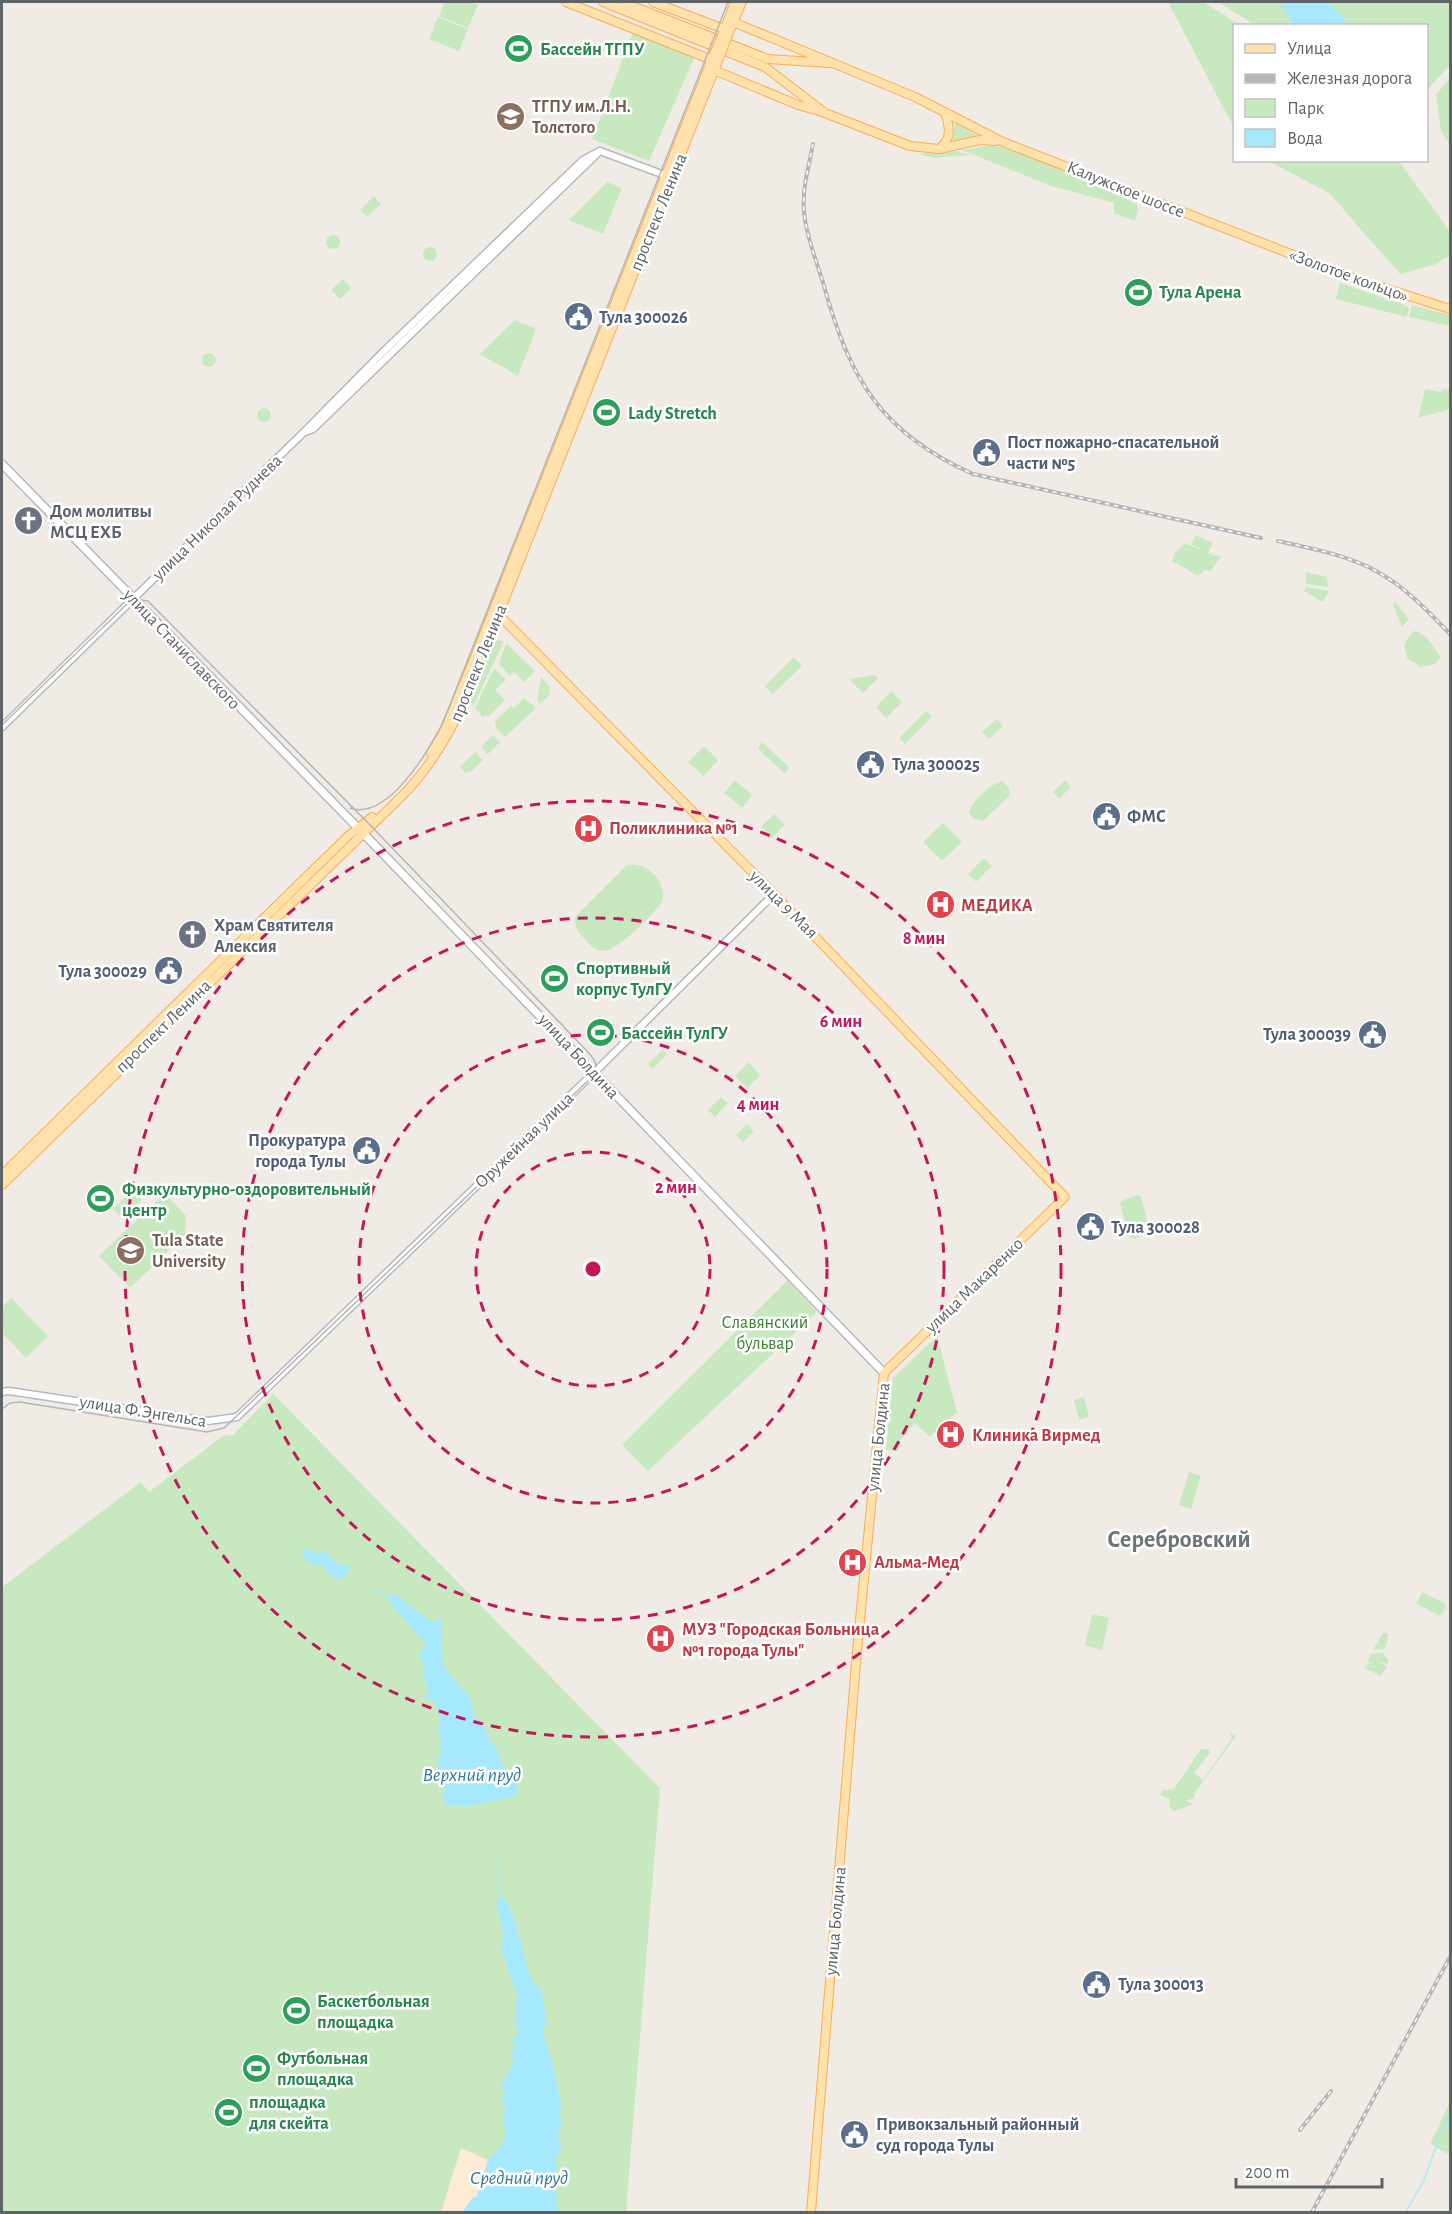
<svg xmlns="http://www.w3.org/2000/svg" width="1452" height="2214" viewBox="0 0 1452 2214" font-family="'Alegreya Sans',sans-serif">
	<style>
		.green { fill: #c8e9c0 }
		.sand { fill: #fdebd3 }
		.water { fill: #a6e9ff }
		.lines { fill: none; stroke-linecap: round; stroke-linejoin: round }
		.stream { stroke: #a6e9ff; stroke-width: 1.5 }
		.tertiary-casing { stroke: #b5b9bd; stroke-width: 9 }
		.secondary-casing { stroke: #b4babd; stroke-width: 10 }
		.primary-casing { stroke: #fbac53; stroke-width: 10 }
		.tertiary { stroke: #fff; stroke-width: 6 }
		.secondary { stroke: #fff; stroke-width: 7 }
		.primary { stroke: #ffe1ab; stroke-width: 8 }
		.tram { stroke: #b4b5b6; stroke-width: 1.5 }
		.rail-casing { stroke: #b4b5b6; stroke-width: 4 }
		.rail { stroke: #fff; stroke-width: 1.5; stroke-dasharray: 4.5; stroke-linecap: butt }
		.primary-bridge-casing { stroke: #fbac53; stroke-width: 10; stroke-linecap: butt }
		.primary-bridge { stroke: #ffe1ab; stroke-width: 8 }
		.ring { fill: none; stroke: #c2185b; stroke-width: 3; stroke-dasharray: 10 8 }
		.labels { text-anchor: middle; stroke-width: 5; stroke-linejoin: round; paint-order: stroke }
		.leisure-label { font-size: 18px; font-weight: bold; fill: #27864d; stroke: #fff; text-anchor: start }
		.education-label { font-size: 18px; font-weight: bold; fill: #785e54; stroke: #fff; text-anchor: start }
		.street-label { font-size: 18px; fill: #5d6366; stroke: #fff }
		.service-label { font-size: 18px; font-weight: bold; fill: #4e5e75; stroke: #fff; text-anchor: start }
		.worship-label { font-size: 18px; font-weight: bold; fill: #5b616d; stroke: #fff; text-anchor: start }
		.health-label { font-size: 18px; font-weight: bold; fill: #be3a42; stroke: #fff; text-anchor: start }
		.park-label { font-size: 18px; fill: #3a832f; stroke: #fff }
		.water-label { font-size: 20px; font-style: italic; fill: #347c9d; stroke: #fff }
		.district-label { font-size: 24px; font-weight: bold; fill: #6e7579; stroke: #fff }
		.centre { fill: #c2185b; stroke: #fff; stroke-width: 3 }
		.ring-label { font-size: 18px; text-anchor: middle; font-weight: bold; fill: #c2185b; stroke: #fff; stroke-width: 5; stroke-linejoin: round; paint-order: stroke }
	</style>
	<rect width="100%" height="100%" fill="#f0ece5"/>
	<path class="green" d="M445,2H469L478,5L468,28L439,16Z
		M1168,2H1203L1240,25L1234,26V128Z
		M1218,2H1450V65L1427,90L1426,26L1255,25Z
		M438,17L468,29L459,51L429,39Z
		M634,30L696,54L649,161L592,139Z
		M1450,78V145L1441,131L1436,95Z
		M955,123L976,135L977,138L953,142Z
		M991,145L1018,151L1137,204L1138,210L1135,221L1114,213V203L1051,186L962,150Z
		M957,151L970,155L935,158L917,154Z
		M1268,161H1399L1450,232V255L1434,265L1400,274L1329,193Z
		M607,182L622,188L603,234L569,220Z
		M374,196L381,204L367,217L360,210Z
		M326 242a7 7 0 1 1 14 0a7 7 0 1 1-14 0Z
		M423 254a7 7 0 1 1 14 0a7 7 0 1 1-14 0Z
		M343,279L351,288L340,299L331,290Z
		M1340,283L1405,305L1409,308L1407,317L1336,299Z
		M1412,305L1450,315V326L1409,317Z
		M515,320L536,329L518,376L480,354Z
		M202 360a7 7 0 1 1 14 0a7 7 0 1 1-14 0Z
		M1443,388L1450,390V409L1418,418L1425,389L1441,392Z
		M257 415a7 7 0 1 1 14 0a7 7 0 1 1-14 0Z
		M1196,535L1213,543L1208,553L1191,544Z
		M1185,543L1213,555L1221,556L1211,571L1205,570L1198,576L1172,561L1175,553Z
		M1306,572L1327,577L1328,587L1306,584Z
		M1306,587L1329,591L1323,602L1304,591Z
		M1395,602L1409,619L1402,627L1393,604Z
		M1413,631C1428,633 1434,648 1441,657L1435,664L1421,667L1407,658L1404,645Z
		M497,640L504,641L473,707L471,696L492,644Z
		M506,643L535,671L524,682L514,672L510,676L499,664Z
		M794,657L802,666L773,694L765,686Z
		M494,668L506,680L495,690L505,700L488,717L486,715L483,717L475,708Z
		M875,675L878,678L863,693L849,679Z
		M541,677L549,686L550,694L540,704L537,701Z
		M891,691L902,702L886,718L876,707Z
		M524,698L536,708L505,737L495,727L497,725L494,722L511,706L514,708Z
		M926,711L932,717L905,744L899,738Z
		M997,719L1003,726L989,739L982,732Z
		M493,735L500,742L488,754L481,747Z
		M762,742L789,767L785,774L758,749Z
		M704,746L718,760L703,776L688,762Z
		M475,752L483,760L472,771L465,773L460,767Z
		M735,780L752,795L742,808L724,793Z
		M1065,780L1071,787L1059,799L1053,792Z
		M1002,781L1009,788L1010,795L983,821L974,819L969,813C971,802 990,784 1002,781Z
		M774,814L785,825L771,838L761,827Z
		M943,823L962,842L942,861L923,842Z
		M984,858L992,866L976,882L968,874Z
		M627,865C646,861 666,880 663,899C658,912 617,951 603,951C595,951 589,944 584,938C577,932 575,926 575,917Z
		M662,1050L667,1054L653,1069L648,1064Z
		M749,1062L760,1075L747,1088L735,1076Z
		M721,1097L728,1103L715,1117L708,1110Z
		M747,1124L754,1131L743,1142L736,1135Z
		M132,1190L142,1200L123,1219L113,1209Z
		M165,1193L186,1216L185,1235L130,1288L99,1256Z
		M1138,1195L1141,1197L1150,1231L1135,1239L1129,1237L1120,1204L1121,1201Z
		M790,1278L788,1281L817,1312L648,1471L622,1445Z
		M11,1298L48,1336L26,1358L2,1333V1307Z
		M937,1336L957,1412L930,1437L915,1423L900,1441L898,1451L886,1450L893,1378Z
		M273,1394L660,1788L626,2212H2V1587L141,1482L149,1492L223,1436L233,1435Z
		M1084,1397L1089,1417L1079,1420L1074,1400Z
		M1189,1472L1201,1476L1191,1509L1179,1505Z
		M1422,1592L1446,1604L1442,1615H1438L1417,1604Z
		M1092,1614L1109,1618L1102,1650L1085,1646Z
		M1383,1633H1387L1388,1640L1384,1649L1373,1650Z
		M1383,1653L1389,1661L1387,1664L1377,1662L1387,1666L1381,1676L1365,1668L1368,1664L1377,1662L1368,1663L1370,1654Z
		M1228,1732L1236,1736L1196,1791L1194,1798L1186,1801L1194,1804L1174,1811L1169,1808L1170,1799L1160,1795L1163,1790L1174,1789L1201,1749H1209L1210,1753L1194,1773L1203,1780L1232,1738Z
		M1450,2102V2155L1430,2144Z"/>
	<path class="sand" d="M461,2148L488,2160L477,2197L468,2204L463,2212H441Z"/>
	<path class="water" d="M1280,2H1328L1345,20L1346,25H1293Z
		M303,1548L315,1553L325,1552L340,1566L347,1563L350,1567L344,1577L336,1579L327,1573L325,1567L308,1563L302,1554Z
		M394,1594L432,1622L441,1619C445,1637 435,1654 449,1673C458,1686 477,1699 472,1715L481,1722L487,1732L486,1735L500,1754L498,1758L518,1790L516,1796L465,1807L457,1805L446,1807V1800L440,1793L446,1791L440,1778L437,1758L441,1756L440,1730L435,1729L439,1726L440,1718L433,1699H426L425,1694L428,1695L429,1692L422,1671L428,1667L422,1666L423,1661L418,1656L426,1644L393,1607L388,1597Z
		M504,1898L513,1915L530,1976L535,1985L541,1988L547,2026H544L542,2031L553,2065L562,2110H559L562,2128L558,2132L559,2143L562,2147L554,2161L558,2163L555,2169L557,2212H463L472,2198L477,2196L488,2160L502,2146L506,2131L503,2125L506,2105L501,2102L505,2095L501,2085L513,2064L512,2053L516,2047L511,2042L518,2034L515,2018L517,1995L502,1951L503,1934L496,1902Z"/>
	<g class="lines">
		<path class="stream" d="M372,1587L388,1597
			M497,1862L501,1899
			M1406,2212L1424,2180L1439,2138L1450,2115"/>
		<defs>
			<path id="tertiary" d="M305,432L313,429L600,151
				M2,727L304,432L382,353L583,160L600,151L667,176
				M2,1392L9,1391L208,1421L237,1417L604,1063L774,894"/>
			<path id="secondary" d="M2,464L358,828
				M363,833L884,1373"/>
			<path id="primary" d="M566,2L712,60
				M603,2L765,67L825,113L910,146L939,149L980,140L995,141
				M622,2L768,59L830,63
				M653,2L724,29
				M733,22L915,97L1003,142L1350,277L1450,309
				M723,33L735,2
				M728,35L742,2
				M714,70L798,105L822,112
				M940,148C953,138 949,125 945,112
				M494,610L778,898L1065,1197L884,1373L857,1651L811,2212
				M431,753L445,728L473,662L714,54
				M2,1175L347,837L372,817
				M2,1185L401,797C429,769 449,736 465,699L720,56"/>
		</defs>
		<use href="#tertiary" class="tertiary-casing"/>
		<use href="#secondary" class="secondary-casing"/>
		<use href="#primary" class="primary-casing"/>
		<use href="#tertiary" class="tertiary"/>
		<use href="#secondary" class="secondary"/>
		<use href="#primary" class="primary"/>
		<path class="tram" d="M2,725L128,603L134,599L148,601L375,830L585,1049C592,1057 599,1062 595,1074L224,1428L207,1432L20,1402L10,1403L2,1409
			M350,808C387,821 427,753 442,725L728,2"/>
		<defs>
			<path id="rail" d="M813,144C809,166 802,188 804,211C806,236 817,262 824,286C850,379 881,433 973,474L1261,538
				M1278,541C1310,548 1347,555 1376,571C1404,586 1428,611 1450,634
				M1300,2130L1331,2091
				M1312,2212L1450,1957"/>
		</defs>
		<use href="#rail" class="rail-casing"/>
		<use href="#rail" class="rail"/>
		<defs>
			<path id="primary-bridge" d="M714,54L723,33
				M720,56L728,35"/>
		</defs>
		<use href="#primary-bridge" class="primary-bridge-casing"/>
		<use href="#primary-bridge" class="primary-bridge"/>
	</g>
	<g class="ring">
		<circle cx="593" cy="1269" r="117"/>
		<circle cx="593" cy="1269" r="234"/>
		<circle cx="593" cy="1269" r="351"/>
		<circle cx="593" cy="1269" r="468"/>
	</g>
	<defs>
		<symbol id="stadium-disc" viewBox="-11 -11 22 22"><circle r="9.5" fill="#2e9e5b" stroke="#fff"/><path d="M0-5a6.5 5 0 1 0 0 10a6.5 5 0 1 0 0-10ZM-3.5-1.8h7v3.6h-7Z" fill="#fff"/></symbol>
		<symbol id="university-disc" viewBox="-11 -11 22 22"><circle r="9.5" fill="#8d6e63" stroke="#fff"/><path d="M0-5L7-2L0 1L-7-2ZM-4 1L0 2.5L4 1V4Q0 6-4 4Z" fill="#fff"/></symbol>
		<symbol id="civic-disc" viewBox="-11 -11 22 22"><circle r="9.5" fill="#5c6f8a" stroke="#fff"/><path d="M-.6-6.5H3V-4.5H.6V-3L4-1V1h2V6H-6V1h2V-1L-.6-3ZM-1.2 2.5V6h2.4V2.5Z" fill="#fff"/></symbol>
		<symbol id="church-disc" viewBox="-11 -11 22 22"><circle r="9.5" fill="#6b7280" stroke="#fff"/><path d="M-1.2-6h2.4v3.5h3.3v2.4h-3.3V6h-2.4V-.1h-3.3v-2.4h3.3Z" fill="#fff"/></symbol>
		<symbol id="hospital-disc" viewBox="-11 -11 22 22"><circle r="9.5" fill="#e0444e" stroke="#fff"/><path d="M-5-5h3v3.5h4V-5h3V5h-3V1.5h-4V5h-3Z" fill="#fff"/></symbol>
	</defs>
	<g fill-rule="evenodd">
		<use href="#stadium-disc" x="502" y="32" width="33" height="33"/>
		<use href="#university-disc" x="494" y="100" width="33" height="33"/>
		<use href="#stadium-disc" x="1122" y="276" width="33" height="33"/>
		<use href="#civic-disc" x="562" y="300" width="33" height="33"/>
		<use href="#stadium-disc" x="590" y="396" width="33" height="33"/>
		<use href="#civic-disc" x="970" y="436" width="33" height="33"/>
		<use href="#church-disc" x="12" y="504" width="33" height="33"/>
		<use href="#civic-disc" x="854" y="748" width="33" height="33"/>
		<use href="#civic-disc" x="1090" y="800" width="33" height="33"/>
		<use href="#hospital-disc" x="572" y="812" width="33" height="33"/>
		<use href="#hospital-disc" x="924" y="888" width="33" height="33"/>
		<use href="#church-disc" x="176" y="918" width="33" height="33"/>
		<use href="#civic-disc" x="152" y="954" width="33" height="33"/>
		<use href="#stadium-disc" x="538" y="962" width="33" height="33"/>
		<use href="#stadium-disc" x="584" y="1016" width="33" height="33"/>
		<use href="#civic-disc" x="1356" y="1018" width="33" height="33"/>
		<use href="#civic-disc" x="350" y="1134" width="33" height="33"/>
		<use href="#stadium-disc" x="84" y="1182" width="33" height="33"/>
		<use href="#civic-disc" x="1074" y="1210" width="33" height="33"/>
		<use href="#university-disc" x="114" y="1234" width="33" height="33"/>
		<use href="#hospital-disc" x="934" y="1418" width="33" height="33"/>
		<use href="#hospital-disc" x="836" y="1546" width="33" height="33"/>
		<use href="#hospital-disc" x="644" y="1622" width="33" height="33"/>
		<use href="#civic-disc" x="1080" y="1968" width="33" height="33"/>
		<use href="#stadium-disc" x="280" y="1994" width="33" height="33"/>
		<use href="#stadium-disc" x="240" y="2052" width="33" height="33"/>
		<use href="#stadium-disc" x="212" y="2096" width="33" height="33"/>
		<use href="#civic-disc" x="838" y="2118" width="33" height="33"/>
	</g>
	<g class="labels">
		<g class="leisure-label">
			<text x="540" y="55">Бассейн ТГПУ</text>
			<text x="1159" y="298">Тула Арена</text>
			<text x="628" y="419">Lady Stretch</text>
			<text x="576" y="974">Спортивный<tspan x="576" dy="21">корпус ТулГУ</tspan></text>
			<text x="621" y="1039">Бассейн ТулГУ</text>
			<text x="122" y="1195">Физкультурно-оздоровительный<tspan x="122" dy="21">центр</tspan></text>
			<text x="317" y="2007">Баскетбольная<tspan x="317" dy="21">площадка</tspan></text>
			<text x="277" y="2064">Футбольная<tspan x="277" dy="21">площадка</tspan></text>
			<text x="249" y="2108">площадка<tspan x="249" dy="21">для скейта</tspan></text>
		</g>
		<g class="education-label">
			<text x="532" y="112">ТГПУ им.Л.Н.<tspan x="532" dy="21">Толстого</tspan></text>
			<text x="152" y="1246">Tula State<tspan x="152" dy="21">University</tspan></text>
		</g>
		<g class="street-label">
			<text transform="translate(1126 189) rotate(22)" y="6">Калужское шоссе</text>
			<text transform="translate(658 212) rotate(-68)" y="6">проспект Ленина</text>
			<text transform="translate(1349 275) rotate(20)" y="6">«Золотое кольцо»</text>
			<text transform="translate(217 517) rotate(-44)" y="6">улица Николая Руднева</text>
			<text transform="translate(182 649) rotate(46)" y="6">улица Станиславского</text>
			<text transform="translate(478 663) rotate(-68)" y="6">проспект Ленина</text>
			<text transform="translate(784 904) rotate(45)" y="6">улица 9 Мая</text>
			<text transform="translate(163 1026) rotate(-44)" y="6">проспект Ленина</text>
			<text transform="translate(579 1056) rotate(47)" y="6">улица Болдина</text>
			<text transform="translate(524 1140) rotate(-44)" y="6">Оружейная улица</text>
			<text transform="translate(974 1285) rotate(-44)" y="6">улица Макаренко</text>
			<text transform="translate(143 1411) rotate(9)" y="6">улица Ф.Энгельса</text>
			<text transform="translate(878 1437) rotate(-84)" y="6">улица Болдина</text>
			<text transform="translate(835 1921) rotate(-85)" y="6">улица Болдина</text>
		</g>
		<g class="service-label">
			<text x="599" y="323">Тула 300026</text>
			<text x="1007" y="448">Пост пожарно-спасательной<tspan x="1007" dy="21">части №5</tspan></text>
			<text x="892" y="770">Тула 300025</text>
			<text x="1127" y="822">ФМС</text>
			<text x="147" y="977" text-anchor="end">Тула 300029</text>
			<text x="1351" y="1040" text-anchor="end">Тула 300039</text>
			<text x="346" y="1146" text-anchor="end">Прокуратура<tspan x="346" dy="21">города Тулы</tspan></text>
			<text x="1111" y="1233">Тула 300028</text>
			<text x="1118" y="1990">Тула 300013</text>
			<text x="876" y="2130">Привокзальный районный<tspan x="876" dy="21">суд города Тулы</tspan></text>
		</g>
		<g class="worship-label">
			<text x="50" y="517">Дом молитвы<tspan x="50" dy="21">МСЦ ЕХБ</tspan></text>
			<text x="214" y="931">Храм Святителя<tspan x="214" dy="21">Алексия</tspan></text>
		</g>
		<g class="health-label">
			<text x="609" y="834">Поликлиника №1</text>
			<text x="961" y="911">МЕДИКА</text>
			<text x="972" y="1441">Клиника Вирмед</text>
			<text x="874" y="1568">Альма-Мед</text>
			<text x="682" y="1635">МУЗ "Городская Больница<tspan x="682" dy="21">№1 города Тулы"</tspan></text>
		</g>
		<g class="park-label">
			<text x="765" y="1328">Славянский<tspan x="765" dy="21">бульвар</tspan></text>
		</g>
		<g class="water-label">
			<text x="472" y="1781">Верхний пруд</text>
			<text x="519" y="2184">Средний пруд</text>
		</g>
		<g class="district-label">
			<text x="1179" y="1547">Серебровский</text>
		</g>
	</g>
	<circle cx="593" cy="1269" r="9" class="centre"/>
	<g class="ring-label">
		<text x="924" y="944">8 мин</text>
		<text x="841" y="1027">6 мин</text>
		<text x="758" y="1110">4 мин</text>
		<text x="676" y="1193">2 мин</text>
	</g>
	<rect width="1452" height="2214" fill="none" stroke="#5d6366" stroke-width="6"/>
	<rect x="1233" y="24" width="195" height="138" fill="#ffffff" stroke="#bec1c2" stroke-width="1.5"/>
	<rect x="1245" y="44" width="30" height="9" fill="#ffe1ab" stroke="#bec1c2" stroke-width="1.5"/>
	<text x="1287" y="54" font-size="18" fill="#5d6366">Улица</text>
	<rect x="1245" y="74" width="30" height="9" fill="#b4b5b6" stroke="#bec1c2" stroke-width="1.5"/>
	<text x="1287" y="84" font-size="18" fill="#5d6366">Железная дорога</text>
	<rect x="1245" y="99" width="30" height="18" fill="#c8e9c0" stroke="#bec1c2" stroke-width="1.5"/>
	<text x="1287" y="114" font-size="18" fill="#5d6366">Парк</text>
	<rect x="1245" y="129" width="30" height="18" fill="#a6e9ff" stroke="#bec1c2" stroke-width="1.5"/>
	<text x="1287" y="144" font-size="18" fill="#5d6366">Вода</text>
	<path d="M1236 2178v9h146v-9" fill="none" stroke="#5d6366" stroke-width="3"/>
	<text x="1245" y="2178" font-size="18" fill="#5d6366" stroke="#ffffff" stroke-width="4.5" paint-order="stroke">200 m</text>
</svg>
